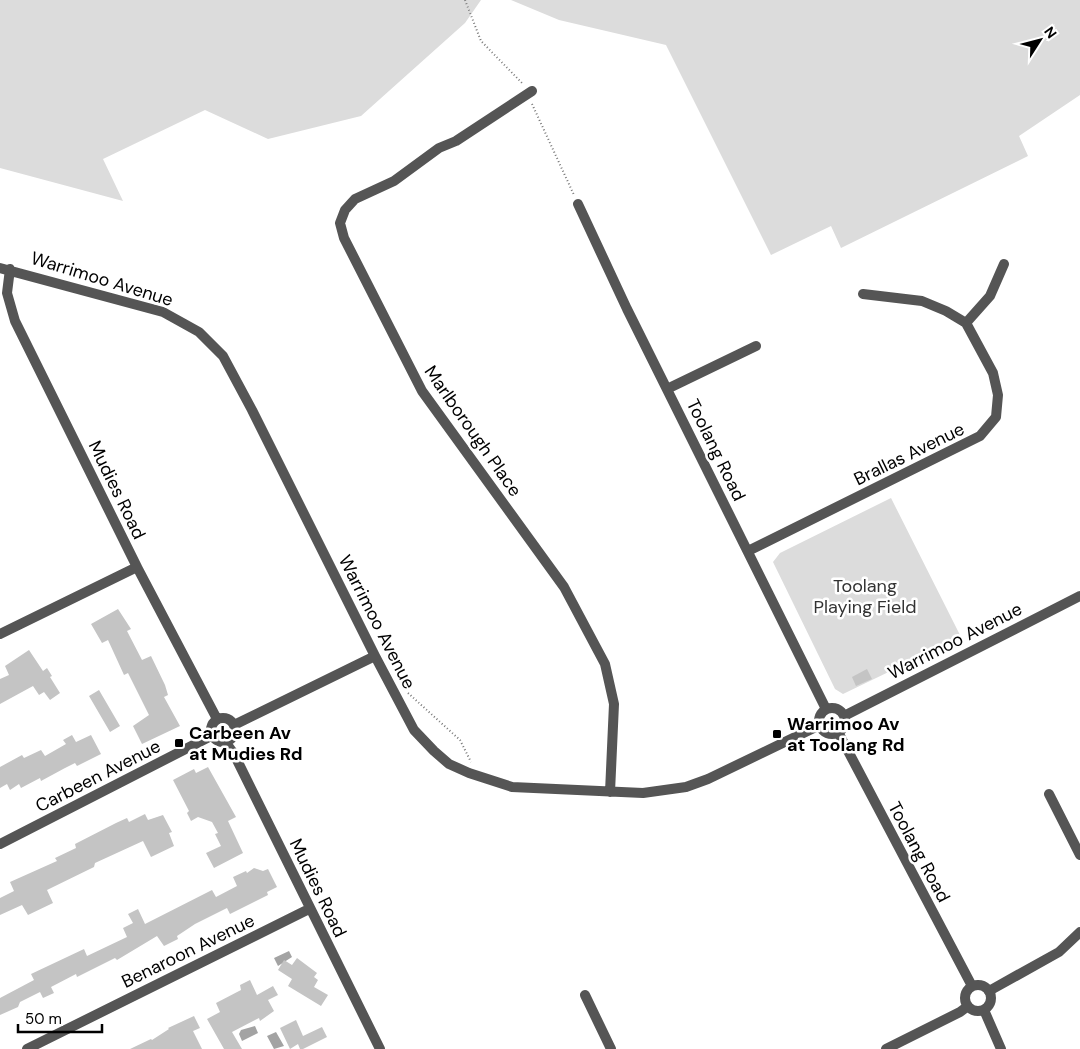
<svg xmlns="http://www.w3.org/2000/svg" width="1080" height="1049" viewBox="0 0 1080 1049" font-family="'DM Sans',sans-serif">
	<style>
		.green { fill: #dcdcdc }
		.water { fill: #a3a3a3 }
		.building { fill: #c4c4c4 }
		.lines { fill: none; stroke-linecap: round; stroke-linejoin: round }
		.path { stroke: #777; stroke-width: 2; stroke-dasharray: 1 2.5; stroke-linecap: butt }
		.minor { stroke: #555; stroke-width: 10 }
		.tertiary { stroke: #555; stroke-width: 10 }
		.poi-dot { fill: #000; stroke: #fff; stroke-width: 2 }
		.labels { text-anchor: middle; stroke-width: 5; stroke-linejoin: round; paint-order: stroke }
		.street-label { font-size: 18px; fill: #000; stroke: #fff }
		.park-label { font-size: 18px; fill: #333; stroke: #fff }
		.poi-label { font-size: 18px; font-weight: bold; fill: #000; stroke: #fff; text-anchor: start }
	</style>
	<rect width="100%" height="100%" fill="#fff"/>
	<path class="green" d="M0,0H481L465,23L361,116L268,139L205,110L103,159L123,201L0,168Z
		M511,0H1080V95L1019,136L1028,156L841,248L831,226L771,255L666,45L559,20Z
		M891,498L961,637L843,694L835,689L773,562L780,553Z"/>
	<path class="water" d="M289,951L292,957L278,966L274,958Z
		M255,1026L258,1033L242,1041L239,1034L241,1030Z
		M276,1032L284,1046L274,1049L267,1036Z"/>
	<path class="building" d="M118,609L131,629L127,631L142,660L151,656L165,685L168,695L164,697L180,726L142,744L133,726L149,715L128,673L124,675L108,640L102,643L91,624Z
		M29,650L43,671L47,668L52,676L50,677L60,693L50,700L44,692L39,695L33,686L0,704V679L9,675L5,666Z
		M867,669L872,679L856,686L852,677Z
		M99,690L120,726L110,732L89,696Z
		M72,735L76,742L91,735L101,754L77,766L75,763L65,768L41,781L40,778L21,788L19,784L10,790L7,784L0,788V767L22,755L24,758L41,750L45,756L66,744L63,740Z
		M208,767L236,817L228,821L243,853L214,868L206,853L221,846L215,834L218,833L212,822L198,817L191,821L187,813L189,811L173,780L194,769L196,773Z
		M145,814L148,820L163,815L172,832L169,833L174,846L151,857L143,841L95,863L94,867L47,890L53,903L28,915L22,905L0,915V898L14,891L10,882L57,861L55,858L76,848L75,844L116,823L127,818L129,822Z
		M254,868L263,871L268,869L277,887L267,892L268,895L230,914L227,908L195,924L177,936L178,939L164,946L157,936L117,960L115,958L77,977L76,974L51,987L54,993L43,998L40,992L20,1002L18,1007L0,1015V998L34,980L31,974L84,949L87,956L127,937L123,928L133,923L128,914L138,909L145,924L212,890L216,897L237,886L233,877L246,871L247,873Z
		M297,958L317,973L314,977L318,980L314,987L328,995L321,1006L288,986L292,979L278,970L284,960L292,965Z
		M250,980L257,995L273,986L278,995L268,1000L274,1011L260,1021L259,1018L232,1032L242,1049H224L207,1019L220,1012L216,1003L241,990L240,985Z
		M194,1016L200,1028L193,1031L202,1049H130L151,1039L152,1040L169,1029L168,1028Z
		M296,1020L303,1036L322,1027L327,1037L303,1049H300L298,1044L290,1049L280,1028Z"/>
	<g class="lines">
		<path class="path" d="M465,0L481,41L523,84
			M532,104L574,195
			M408,693L460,740L471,762"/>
		<path class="minor" d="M532,91L456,141L439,148L394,181L355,199L345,210L340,223L344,238L422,391L564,587L605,664L614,704L610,792
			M578,204L627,309L826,709
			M0,268L163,312L199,332L223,356L252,410L375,656L414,730L434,751L449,764L469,773L512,787L643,793L686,787L708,779L820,725
			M10,269L7,293L15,321L137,567L217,719
			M966,323L990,296L1004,264
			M667,389L756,346
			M748,551L980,436L996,417L998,395L993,373L966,323L946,311L922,301L863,294
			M0,634L137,567
			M211 730a12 12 0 1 1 24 0a12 12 0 1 1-24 0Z
			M234,725L375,656
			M226,743L234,754L380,1049
			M1049,794L1080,855
			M0,844L211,736
			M989,991L1059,952L1080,932
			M585,995L611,1049
			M984,1010L1001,1049
			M27,1049L309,909"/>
		<path class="tertiary" d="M819 721a13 13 0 1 1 26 0a13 13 0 1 1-26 0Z
			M844,716L1080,596
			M838,732L972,986
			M965 998a13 13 0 1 1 26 0a13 13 0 1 1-26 0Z
			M886,1049L960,1012L968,1006"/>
	</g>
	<g class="poi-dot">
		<rect x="772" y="729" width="10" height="10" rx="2.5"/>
		<rect x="174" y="738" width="10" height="10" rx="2.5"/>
	</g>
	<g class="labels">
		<g class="street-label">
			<text transform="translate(102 279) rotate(17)" y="6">Warrimoo Avenue</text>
			<text transform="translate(473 431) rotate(55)" y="6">Marlborough Place</text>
			<text transform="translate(716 450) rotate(64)" y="6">Toolang Road</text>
			<text transform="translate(909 454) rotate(-26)" y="6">Brallas Avenue</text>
			<text transform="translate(117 490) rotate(64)" y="6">Mudies Road</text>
			<text transform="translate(377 622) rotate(63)" y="6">Warrimoo Avenue</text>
			<text transform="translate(955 641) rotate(-27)" y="6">Warrimoo Avenue</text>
			<text transform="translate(98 776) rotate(-27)" y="6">Carbeen Avenue</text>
			<text transform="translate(919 852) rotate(62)" y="6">Toolang Road</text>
			<text transform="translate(318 888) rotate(64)" y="6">Mudies Road</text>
			<text transform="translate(188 951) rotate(-26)" y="6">Benaroon Avenue</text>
		</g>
		<g class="park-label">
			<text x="865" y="592">Toolang<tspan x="865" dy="21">Playing Field</tspan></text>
		</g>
		<g class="poi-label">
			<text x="787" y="730">Warrimoo Av<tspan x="787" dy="21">at Toolang Rd</tspan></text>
			<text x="189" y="739">Carbeen Av<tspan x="189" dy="21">at Mudies Rd</tspan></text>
		</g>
	</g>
	<g transform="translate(1040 40) rotate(54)" stroke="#ffffff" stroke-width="4" paint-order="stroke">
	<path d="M0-4L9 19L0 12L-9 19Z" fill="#000000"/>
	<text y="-8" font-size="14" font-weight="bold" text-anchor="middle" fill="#000000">N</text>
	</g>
	<path d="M18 1024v8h84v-8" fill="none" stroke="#000000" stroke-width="2.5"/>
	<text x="25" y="1024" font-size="15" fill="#000000" stroke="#ffffff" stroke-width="4" paint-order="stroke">50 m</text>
</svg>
